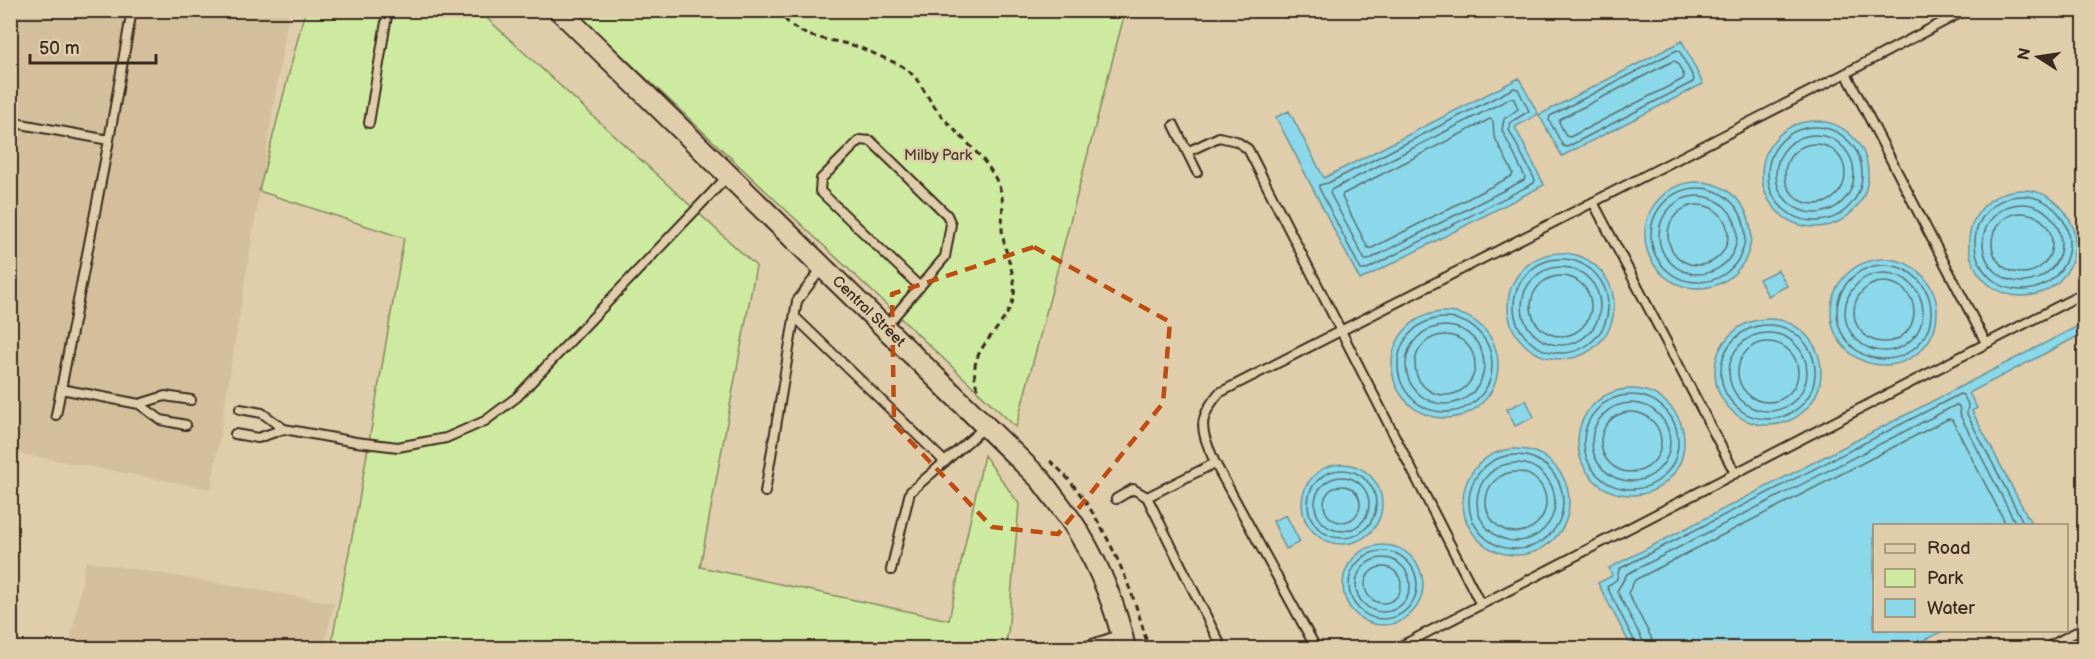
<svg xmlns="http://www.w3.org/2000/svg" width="2095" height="659" viewBox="0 0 2095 659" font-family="'Balsamiq Sans',sans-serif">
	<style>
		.built { fill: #d4bf9c }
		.green { fill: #ceeaa0; stroke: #848a5f; stroke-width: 1.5 }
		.water { fill: #8ad8e9; stroke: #6a9298; stroke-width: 1.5 }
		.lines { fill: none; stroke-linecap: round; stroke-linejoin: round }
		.shore { stroke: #5b706f; stroke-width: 1.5 }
		.service-casing { stroke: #3b2a1e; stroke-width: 12 }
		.tertiary-casing { stroke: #3b2a1e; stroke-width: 24 }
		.path { stroke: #3b2a1e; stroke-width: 3; stroke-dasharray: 6 4.5; stroke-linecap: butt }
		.service { stroke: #dfcdab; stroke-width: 8 }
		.tertiary { stroke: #dfcdab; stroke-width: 20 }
		.marked { fill: none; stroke: #bd4d10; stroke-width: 4.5; stroke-dasharray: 12 8; stroke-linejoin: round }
		.labels { text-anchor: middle; stroke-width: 4.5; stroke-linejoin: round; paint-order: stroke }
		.park-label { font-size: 15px; fill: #4a3d2b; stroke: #dfcdab }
		.street-label { font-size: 15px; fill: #3b2a1e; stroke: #dfcdab }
	</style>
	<rect width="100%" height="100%" fill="#dfcdab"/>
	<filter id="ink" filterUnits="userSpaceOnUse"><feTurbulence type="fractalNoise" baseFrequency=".0167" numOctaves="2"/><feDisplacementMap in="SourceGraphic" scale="12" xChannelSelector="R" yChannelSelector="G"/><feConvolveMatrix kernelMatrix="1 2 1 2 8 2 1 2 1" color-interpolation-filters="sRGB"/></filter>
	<g filter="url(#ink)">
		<path class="built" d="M10,11H289L211,489L11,452Z
			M86,561L334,603L324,648H69Z"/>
		<path class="green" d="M1114,10L1124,16L1016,427L575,11Z
			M305,11H479L756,266L700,567L949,620L984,455L1019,504L1008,633L1004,648H333V635L358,506L404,238L259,191Z"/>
		<path class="water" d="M1682,41L1703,84L1562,156L1539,115Z
			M1519,78L1538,114L1515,127L1544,185L1360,280L1276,117L1289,111L1324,178Z
			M1762 174a53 53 0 1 1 106 0a53 53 0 1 1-106 0Z
			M1645 235a53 53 0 1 1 106 0a53 53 0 1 1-106 0Z
			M1969 243a53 53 0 1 1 106 0a53 53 0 1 1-106 0Z
			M1508 306a53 53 0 1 1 106 0a53 53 0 1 1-106 0Z
			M1831 312a53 53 0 1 1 106 0a53 53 0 1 1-106 0Z
			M1778,270L1787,286L1768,296L1759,279Z
			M1392 365a53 53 0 1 1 106 0a53 53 0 1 1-106 0Z
			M1715 372a53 53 0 1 1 106 0a53 53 0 1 1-106 0Z
			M2084,323V333L1969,393L1977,408L1972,411L2032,525L1874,526V630L1943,631L1908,648H1632L1598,583L1612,576L1609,568Z
			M1578 442a53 53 0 1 1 106 0a53 53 0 1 1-106 0Z
			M1526,400L1534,417L1515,426L1507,409Z
			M1463 502a53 53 0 1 1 106 0a53 53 0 1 1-106 0Z
			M1302 504a40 40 0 1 1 80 0a40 40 0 1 1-80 0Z
			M1286,515L1300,542L1286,549L1273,521Z
			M1343 585a40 40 0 1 1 80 0a40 40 0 1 1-80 0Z"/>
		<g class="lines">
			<path class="shore" d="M1677,50L1680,52L1694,79L1693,82L1567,147L1563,146L1549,120L1550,116Z
				M1673,61L1677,62L1684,76L1683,79L1570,137L1566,136L1559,122L1560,119Z
				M1514,88L1518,89L1529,111L1511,122L1509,130L1535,180L1534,183L1365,270H1361L1319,188V185L1328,183Z
				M1511,98L1514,99L1518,109L1504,119L1502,130L1525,177L1524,180L1368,260H1365L1330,193L1331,190Z
				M1490,119L1493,121L1494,136L1513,173L1512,176L1372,248H1368L1342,197L1343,194Z
				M1768 174a47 47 0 1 1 94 0a47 47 0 1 1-94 0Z
				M1776 174a39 39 0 1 1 78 0a39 39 0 1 1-78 0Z
				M1785 174a30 30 0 1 1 60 0a30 30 0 1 1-60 0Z
				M1651 235a47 47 0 1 1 94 0a47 47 0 1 1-94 0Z
				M1659 235a39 39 0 1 1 78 0a39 39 0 1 1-78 0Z
				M1975 243a47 47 0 1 1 94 0a47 47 0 1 1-94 0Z
				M1983 243a39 39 0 1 1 78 0a39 39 0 1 1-78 0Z
				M1668 235a30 30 0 1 1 60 0a30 30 0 1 1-60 0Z
				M1992 243a30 30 0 1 1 60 0a30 30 0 1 1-60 0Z
				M1514 306a47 47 0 1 1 94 0a47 47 0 1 1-94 0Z
				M1837 312a47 47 0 1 1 94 0a47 47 0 1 1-94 0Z
				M1522 306a39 39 0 1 1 78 0a39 39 0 1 1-78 0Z
				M1845 312a39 39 0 1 1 78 0a39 39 0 1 1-78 0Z
				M1531 306a30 30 0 1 1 60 0a30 30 0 1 1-60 0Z
				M1854 312a30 30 0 1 1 60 0a30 30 0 1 1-60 0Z
				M1398 365a47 47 0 1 1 94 0a47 47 0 1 1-94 0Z
				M1721 372a47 47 0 1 1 94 0a47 47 0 1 1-94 0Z
				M1406 365a39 39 0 1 1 78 0a39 39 0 1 1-78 0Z
				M1729 372a39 39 0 1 1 78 0a39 39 0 1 1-78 0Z
				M1415 365a30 30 0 1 1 60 0a30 30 0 1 1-60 0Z
				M1738 372a30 30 0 1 1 60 0a30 30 0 1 1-60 0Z
				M1584 442a47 47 0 1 1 94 0a47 47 0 1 1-94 0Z
				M1592 442a39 39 0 1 1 78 0a39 39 0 1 1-78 0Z
				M1601 442a30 30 0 1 1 60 0a30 30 0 1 1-60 0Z
				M1469 502a47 47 0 1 1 94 0a47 47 0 1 1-94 0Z
				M1477 502a39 39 0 1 1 78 0a39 39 0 1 1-78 0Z
				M1308 504a34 34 0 1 1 68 0a34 34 0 1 1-68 0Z
				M1486 502a30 30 0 1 1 60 0a30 30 0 1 1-60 0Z
				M1315 504a27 27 0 1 1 54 0a27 27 0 1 1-54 0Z
				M1324 504a18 18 0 1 1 36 0a18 18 0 1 1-36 0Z
				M1349 585a34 34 0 1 1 68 0a34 34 0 1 1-68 0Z
				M1356 585a27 27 0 1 1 54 0a27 27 0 1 1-54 0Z
				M1365 585a18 18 0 1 1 36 0a18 18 0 1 1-36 0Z
				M1637,648L1636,644L1607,587L1617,579L1619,569L1960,394L1963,395L1968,404L1967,414L2025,526
				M1644,648L1643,641L1617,591L1627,574L1956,405L1959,406L1961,417L2017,526
				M1653,648L1651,637L1628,593L1635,580L1948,419L1952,420L2007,526"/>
			<defs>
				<path id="service" d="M1846,73L1966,10
					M10,122L109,140L132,10
					M369,123L388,10
					M1174,125L1197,172
					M1187,152L1219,137L1236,141L1248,149L1481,605
					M1593,202L1735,473
					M795,317L945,462
					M886,326L945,257L951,224L947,215L871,141L860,140L821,179L820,191L920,287
					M61,389L139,404L161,420L186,425
					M139,404L165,396L191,400
					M240,409L262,413L284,429L356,442L398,447L446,438L485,421L517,397L727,177
					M56,415L109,140
					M235,434L258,438L284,429
					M765,492L797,301L822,268
					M1147,497L1215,463
					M1116,499L1133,489L1147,497L1222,648
					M891,570L910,492L986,426
					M1081,648L1122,634
					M1316,648L1215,463C1202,431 1195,422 1219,393L1846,73L1986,343
					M1397,648L2084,293
					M2046,648L2084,628"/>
				<path id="tertiary" d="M559,10L1041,480C1053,497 1068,514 1079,533C1100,568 1116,608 1125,648"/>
			</defs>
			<use href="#service" class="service-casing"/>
			<use href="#tertiary" class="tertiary-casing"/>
			<path class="path" d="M778,10C800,43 825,36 858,47C871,52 886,59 900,65C919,75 924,94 937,110C957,137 991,158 1001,192C1004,204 1002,216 1002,229C1003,251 1019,279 1013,300C1002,336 961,349 979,393
				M1050,461C1097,500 1135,590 1148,648"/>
			<use href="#service" class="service"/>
			<use href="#tertiary" class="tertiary"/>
		</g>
	</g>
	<path class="marked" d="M1034,247L1170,322L1163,403L1058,534L992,527L894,424L892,294Z"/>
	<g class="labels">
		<g class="park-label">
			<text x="938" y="160">Milby Park</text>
		</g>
		<g class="street-label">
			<text transform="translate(869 311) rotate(44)" y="5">Central Street</text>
		</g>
	</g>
	<rect width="2095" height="659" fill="none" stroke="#dfcdab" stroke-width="36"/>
	<rect x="18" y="18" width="2059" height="623" fill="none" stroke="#3b2a1e" stroke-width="2" filter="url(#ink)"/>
	<rect x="1873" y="524" width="195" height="108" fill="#dfcdab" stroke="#9d8c73" stroke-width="1.5"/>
	<rect x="1885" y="544" width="30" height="9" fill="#dfcdab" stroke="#9d8c73" stroke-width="1.5"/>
	<text x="1927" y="554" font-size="18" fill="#3b2a1e">Road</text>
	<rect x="1885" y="569" width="30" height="18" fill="#ceeaa0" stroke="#9d8c73" stroke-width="1.5"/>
	<text x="1927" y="584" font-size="18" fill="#3b2a1e">Park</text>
	<rect x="1885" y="599" width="30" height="18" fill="#8ad8e9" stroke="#9d8c73" stroke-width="1.5"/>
	<text x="1927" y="614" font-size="18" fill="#3b2a1e">Water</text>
	<g transform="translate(2038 57) rotate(282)" stroke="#dfcdab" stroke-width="4.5" paint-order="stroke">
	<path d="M0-4.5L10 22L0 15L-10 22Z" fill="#3b2a1e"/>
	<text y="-9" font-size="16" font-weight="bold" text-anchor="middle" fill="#3b2a1e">N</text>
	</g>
	<path d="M30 54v9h126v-9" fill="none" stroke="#3b2a1e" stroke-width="3"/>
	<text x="39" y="54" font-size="18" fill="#3b2a1e" stroke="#dfcdab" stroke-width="4.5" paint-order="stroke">50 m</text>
</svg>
